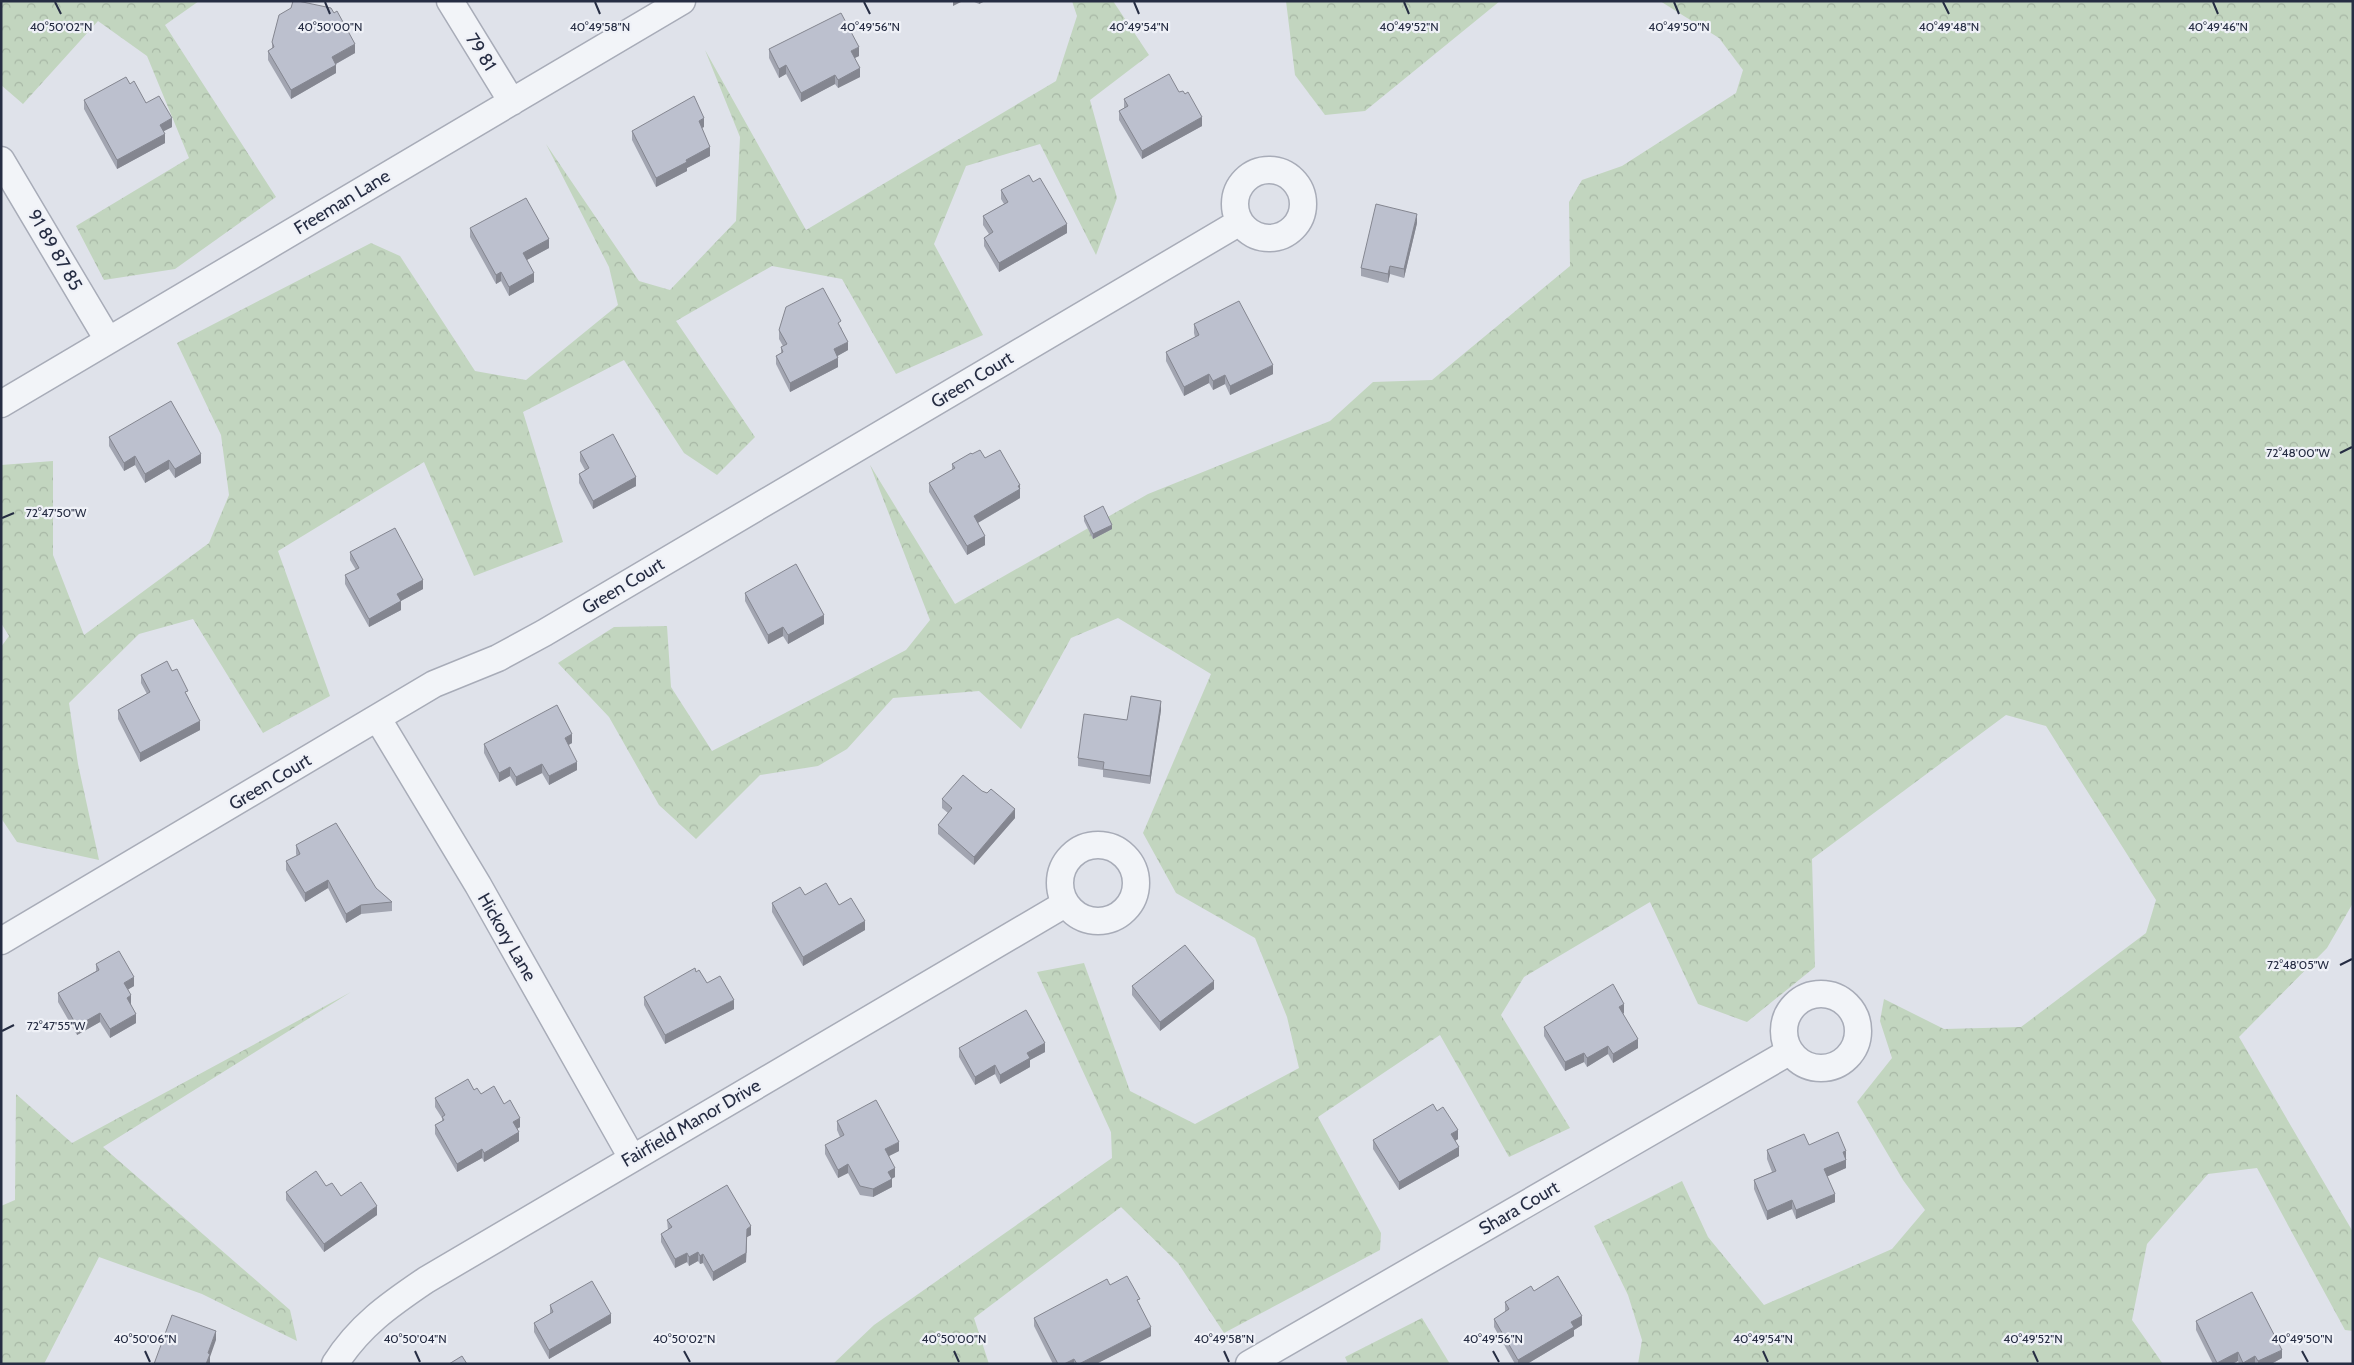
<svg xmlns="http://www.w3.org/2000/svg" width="2354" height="1365" viewBox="0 0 2354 1365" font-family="Cabin,sans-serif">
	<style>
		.forest { fill: url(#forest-crowns) }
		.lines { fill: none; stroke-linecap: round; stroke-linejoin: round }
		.minor-casing { stroke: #a8acb8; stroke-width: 29 }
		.minor { stroke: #f2f4f8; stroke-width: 26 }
		.wall { fill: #a2a5b1 }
		.shaded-wall { fill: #848690 }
		.building { fill: #bcc0ce; stroke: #848690 }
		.ticks { fill: none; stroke: #262d43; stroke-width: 2 }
		.labels { text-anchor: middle; stroke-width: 4.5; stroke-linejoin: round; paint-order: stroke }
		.street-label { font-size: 18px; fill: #262d43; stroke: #eff1f7 }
		.ticks-label { font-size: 12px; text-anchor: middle; fill: #262d43; stroke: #eff1f7; stroke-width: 4.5; stroke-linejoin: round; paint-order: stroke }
	</style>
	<defs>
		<pattern id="forest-crowns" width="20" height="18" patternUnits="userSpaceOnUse" patternTransform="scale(1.25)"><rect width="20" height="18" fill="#c2d5bf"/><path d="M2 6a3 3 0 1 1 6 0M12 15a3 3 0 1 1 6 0" fill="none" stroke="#a7b7a5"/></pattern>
	</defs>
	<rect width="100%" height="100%" fill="#dfe2ea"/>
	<path class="forest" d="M1,1H199L165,25L276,197L175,269L104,280L76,226L189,158L147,56L98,21L23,104L1,85Z
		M1072,1H1113L1149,55L1090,100L1117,198L1096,255L1040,144L966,166L934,244L983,335L896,374L842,279L772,266L676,321L755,437L717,475L684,453L624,360L523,412L563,542L474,576L424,462L278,551L330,696L263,733L193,619L139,634L69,703L78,764L99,860L17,842L1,818V647L9,636L1,623V465L53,461V555L84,635L209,543L229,495L221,435L177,343L371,243L400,256L475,371L526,380L618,305L609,267L546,144L639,281L670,290L736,221L740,137L705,50L806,230L1056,81L1077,16Z
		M1286,1H1500L1365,111L1325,115L1295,75Z
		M1660,1H2353V903L2327,948L2239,1037L2353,1232V1331L2345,1330L2257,1168L2208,1174L2147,1244L2132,1320L2163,1364H1638L1642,1340L1628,1295L1594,1226L1682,1181L1708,1237L1764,1305L1892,1249L1925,1210L1903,1180L1857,1102L1892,1058L1880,1021L1884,999L1944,1029L2021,1027L2146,933L2156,900L2046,726L2006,715L1812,859L1815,967L1747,1022L1698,1004L1650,902L1524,977L1501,1015L1570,1128L1509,1157L1440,1035L1318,1117L1381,1233L1380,1250L1224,1333L1178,1263L1121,1207L974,1318L989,1364H833L874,1325L1112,1158L1111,1132L1037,972L1084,963L1130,1091L1195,1124L1299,1068L1287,1017L1255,938L1176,893L1143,833L1211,674L1118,618L1071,638L1021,729L979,691L893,698L847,749L818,766L760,775L696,839L659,805L609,717L558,663L614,627L667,626L671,687L712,751L906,650L930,620L870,465L955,604L1148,494L1330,421L1373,382L1432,380L1570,266L1569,202L1582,180L1622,166L1736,93L1743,70L1719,38Z
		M351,992L103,1147L290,1310L297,1341L202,1294L99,1257L44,1364H1V1206L15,1200L16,1094L72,1143Z
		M1422,1318L1450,1364H1348L1345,1357Z"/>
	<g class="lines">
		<defs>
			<path id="minor" d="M450,1L512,102
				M1,160L108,340
				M1235 204a34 34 0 1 1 68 0a34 34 0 1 1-68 0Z
				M1,404L682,1
				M378,719L478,885L632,1158
				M1060 883a38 38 0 1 1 76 0a38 38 0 1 1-76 0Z
				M1,941L434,684L498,658L544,633L1240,222
				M1784 1031a37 37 0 1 1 74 0a37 37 0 1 1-74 0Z
				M335,1364C359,1326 389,1305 426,1280L1065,904
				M1249,1364L1789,1052"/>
		</defs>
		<use href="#minor" class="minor-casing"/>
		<use href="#minor" class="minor"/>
	</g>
	<path class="wall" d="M972,1H985L979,4Z
		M272,42L355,53L336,64V73L291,99L268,60V51L272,49Z
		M769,49L859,56L854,58L860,77L838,88L835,84L801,102L786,74L779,78L769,58Z
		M130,84L146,103L172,127L164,131L165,143L117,169L84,109V100Z
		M1179,92L1185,94L1202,126L1142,159L1119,120V111L1124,108V99Z
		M704,127L702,128L710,156L687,168V171L656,187L632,140V131Z
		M1001,190L1067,233L999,272L984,246V238L989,234L983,225V216L1004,204L1001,199Z
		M1417,223L1404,278L1390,274L1388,283L1361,276V268Z
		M470,228L549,248L527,260L534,282L509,296L501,281L496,284L470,237Z
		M1194,324L1273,374L1230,395L1225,384L1213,390L1209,383L1184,396L1166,361V352L1195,337L1194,333Z
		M841,327L848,350L837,356L838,367L790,392L776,364V356L781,353V347L783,346L779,339V330Z
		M109,437L201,463L175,478L169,469L145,483L135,465L124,471L109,446Z
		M580,452L636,486L593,509L579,483V474L585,470L580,461Z
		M972,454L985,458L1020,485V498L978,523L985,545L967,555L929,492V483L952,470V464Z
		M1084,516L1112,529L1093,539L1084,521Z
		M350,552L423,589L401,601V610L369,627L345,584V575L356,570L350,560Z
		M745,593L824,624L788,644L783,636L768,644L745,601Z
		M172,671L188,697L200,730L140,762L118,719V710L147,694L141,683V675Z
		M1161,710L1150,784L1103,777V770L1078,766V758L1127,720Z
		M572,743L568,745L577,770L549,785L542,773L516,786L510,776L499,782L484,753V744Z
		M942,799L1015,818L974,865L938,834V825L948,813L942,808Z
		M296,845L376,888L392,902V911L361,914L346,923L328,888L305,902L286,870V861L297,856L296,854Z
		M805,895L839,905L865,930L803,966L772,912V903Z
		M96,964L134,986L128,989L131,1004L136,1023L110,1038L100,1022L77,1035L58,1002V993L96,971Z
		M696,972L707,983L734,1009L665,1044L644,1005V997Z
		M1132,986L1214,989L1160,1031L1132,995Z
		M1624,1013L1623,1014L1638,1048L1613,1063L1608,1054L1587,1067L1584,1062L1565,1071L1544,1036V1027Z
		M959,1048L1045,1052L1030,1060V1067L1000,1084L995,1074L975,1085L959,1057Z
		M474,1090L481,1094L504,1104L520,1127L517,1129L519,1141L484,1162L482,1158L457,1172L435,1134V1125L442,1121V1118L435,1107V1098Z
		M1437,1111L1458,1139L1455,1141L1459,1156L1399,1190L1373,1149V1140Z
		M837,1121L899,1151L889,1156L895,1177L892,1178V1187L873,1197L860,1195L848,1173L838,1178L825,1154V1145L840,1137L837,1130Z
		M1809,1145L1846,1160V1168L1827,1176L1835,1202L1796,1219L1792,1209L1767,1220L1754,1189V1180L1772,1172L1767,1159V1150Z
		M326,1186L341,1196L377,1215L324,1252L286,1200V1192Z
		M667,1220L751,1235L747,1237L746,1262L713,1281L703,1263L700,1264L698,1261L689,1266L687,1262L675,1268L661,1242V1234L668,1230Z
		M1110,1285L1140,1305L1151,1336L1096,1364H1053L1034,1326V1318Z
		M1534,1291L1582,1325L1574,1330V1336L1527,1364H1515L1494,1327V1319L1505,1312V1302Z
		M550,1305L611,1323L549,1359L534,1332V1323L550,1314Z
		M2196,1321L2282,1358L2271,1364H2239L2238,1361L2232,1364H2213L2196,1330Z"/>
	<path class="shaded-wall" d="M953,1H963L953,6Z
		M979,1H985L979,4Z
		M355,44V53L332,66V57Z
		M859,47V56L851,60V51Z
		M336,65V73L291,99V90Z
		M786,65V74L779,78V69Z
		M860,68V77L838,88V80Z
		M835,75V84L801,102V93Z
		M1202,117V126L1142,159V151Z
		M172,118V127L160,133V125Z
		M704,118V127L699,129V121Z
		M165,134V143L117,169V160Z
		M710,147V156L687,168V171L656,187V178L686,160Z
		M1417,214V223L1404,278V269Z
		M1067,224V233L999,272V263Z
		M549,239V248L523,262V253Z
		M1390,266V274L1388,283V274Z
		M501,272V281L496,284V275Z
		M534,273V282L509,296V287Z
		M848,342V350L834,358V349Z
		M838,358V367L790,392V383Z
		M1273,365V374L1230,395V386Z
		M1209,374V383L1184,396V387Z
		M1225,375V384L1213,390V381Z
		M201,454V463L175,478V469Z
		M135,456V465L124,471V463Z
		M169,460V469L145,483V474Z
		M636,477V486L593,509V501Z
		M1020,485V498L974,525V516Z
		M1112,525V529L1093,539V534Z
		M985,536V545L967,555V546Z
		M423,580V589L397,603V594Z
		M401,601V610L369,627V619Z
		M824,615V624L788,644V635Z
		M783,627V636L768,644V635Z
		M1161,701V710L1150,784V776Z
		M200,721V730L140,762V753Z
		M572,734V743L565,747V738Z
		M577,762V770L549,785V776Z
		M542,764V773L516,786V777Z
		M510,767V776L499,782V773Z
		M1015,809V818L974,865V857Z
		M328,880V888L305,902V893Z
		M361,905V914L346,923V914Z
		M865,921V930L803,966V957Z
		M134,977V986L124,992V983Z
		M1214,981V989L1160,1031V1022Z
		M131,995V1004L127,1006V998Z
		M734,1000V1009L665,1044V1035Z
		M1624,1004V1013L1619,1016V1007Z
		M100,1013V1022L77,1035V1026Z
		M136,1014V1023L110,1038V1029Z
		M1638,1039V1048L1613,1063V1054Z
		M1045,1043V1052L1030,1060V1067L1000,1084V1075L1027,1053Z
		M1608,1046V1054L1587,1067V1058Z
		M1584,1053V1062L1565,1071V1062Z
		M995,1065V1074L975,1085V1077Z
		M520,1118V1127L513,1131V1122Z
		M1458,1130V1139L1451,1143V1134Z
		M519,1132V1141L484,1162V1153Z
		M899,1142V1151L885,1158V1149Z
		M1459,1147V1156L1399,1190V1182Z
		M482,1149V1158L457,1172V1164Z
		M1846,1151V1168L1824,1178V1169L1843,1152Z
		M848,1164V1173L838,1178V1170Z
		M895,1168V1177L891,1179H892V1187L873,1197V1189L888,1172Z
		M1835,1194V1202L1796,1219V1210Z
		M1792,1200V1209L1767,1220V1211Z
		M377,1206V1215L324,1252V1244Z
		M751,1226V1235L747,1237L746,1262L713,1281V1272L747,1229Z
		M698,1252V1261L689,1266V1257Z
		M687,1253V1262L675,1268V1259Z
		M703,1254V1263L700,1264V1256Z
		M611,1314V1323L549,1359V1350Z
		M1582,1316V1325L1574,1330V1336L1527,1364H1518V1360L1571,1322Z
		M1151,1327V1336L1096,1364H1079Z
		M216,1331V1340L210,1357V1363L209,1364H206L208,1353Z
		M2282,1350V1358L2271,1364H2258V1361Z
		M2238,1352V1361L2232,1364H2217V1363Z
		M2255,1356V1364H2243V1363Z
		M1074,1359V1364H1064Z"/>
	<path class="building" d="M293,1H298L331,8L334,13L337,11L355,44L332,57L336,65L291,90L268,51L274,47L272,42L279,15L291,8Z
		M841,13L859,47L851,51L860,68L838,80L835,75L801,93L786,65L779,69L769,49Z
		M1169,74L1179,92L1183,91L1185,94L1188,92L1202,117L1142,151L1119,111L1128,106L1124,99Z
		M126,77L130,84L134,81L146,103L159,96L172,118L160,125L165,134L117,160L84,100Z
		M694,96L704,118L699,121L710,147L686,160L687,162L656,178L632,131Z
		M1029,175L1033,182L1040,178L1067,224L999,263L984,238L993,232L983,216L1008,202L1001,190Z
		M526,198L549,239L523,253L534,273L509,287L501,272L496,275L470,228Z
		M1376,204L1417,214L1404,269L1390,266L1388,274L1361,268Z
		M823,288L841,321L838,323L848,342L834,349L838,358L790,383L776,356L783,352L781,347L787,344L779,330L786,307Z
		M1239,301L1273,365L1230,386L1225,375L1213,381L1209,374L1184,387L1166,352L1199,335L1194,324Z
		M171,401L201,454L175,469L169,460L145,474L135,456L124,463L109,437Z
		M613,434L636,477L593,501L579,474L589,468L580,452Z
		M980,450L985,458L1000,450L1020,485L1018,486L1020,489L974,516L985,536L967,546L929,483L955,468L952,464L971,453L972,454Z
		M1103,506L1112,525L1093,534L1084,516Z
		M395,528L423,580L397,594L401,601L369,619L345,575L359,568L350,552Z
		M796,564L824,615L788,635L783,627L768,635L745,593Z
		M167,661L172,671L177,669L188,691L185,692L200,721L140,753L118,710L150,692L141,675Z
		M1131,696L1161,701L1150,776L1103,769L1104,762L1078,758L1084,714L1127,720Z
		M557,705L572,734L565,738L577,762L549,776L542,764L516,777L510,767L499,773L484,744Z
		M963,775L982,791L987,793L991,789L1015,809L974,857L938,825L952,808L942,799Z
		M336,823L376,888L392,902L361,905L346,914L328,880L305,893L286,861L300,854L296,845Z
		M826,883L839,905L851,898L865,921L803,957L772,903L800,887L805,895Z
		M1185,945L1214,981L1160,1022L1132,986Z
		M119,951L134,977L124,983L131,995L127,998L136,1014L110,1029L100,1013L77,1026L58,993L99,970L96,964Z
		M695,968L696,972L699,970L707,983L720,976L734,1000L665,1035L644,997Z
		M1613,984L1624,1004L1619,1007L1638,1039L1613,1054L1608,1046L1587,1058L1584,1053L1565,1062L1544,1027Z
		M1026,1010L1045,1043L1027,1053L1030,1058L1000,1075L995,1065L975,1077L959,1048Z
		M468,1079L474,1090L477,1088L481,1094L494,1086L504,1104L510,1100L520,1118L513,1122L519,1132L484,1153L482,1149L457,1164L435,1125L444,1120L442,1117L445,1115L435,1098Z
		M876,1100L899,1142L885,1149L895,1168L888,1172L892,1179L873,1189L860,1186L848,1164L838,1170L825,1145L844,1135L837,1121Z
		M1433,1104L1437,1111L1443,1107L1458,1130L1451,1134L1459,1147L1399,1182L1373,1140Z
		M1838,1132L1846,1151L1843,1152L1846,1160L1824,1169L1835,1194L1796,1210L1792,1200L1767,1211L1754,1180L1776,1171L1767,1150L1804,1134L1809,1145Z
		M316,1171L326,1186L332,1183L341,1196L361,1182L377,1206L324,1244L286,1192Z
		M727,1185L751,1226L747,1229L746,1253L713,1272L703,1254L700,1256L698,1252L689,1257L687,1253L675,1259L661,1234L672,1227L667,1220Z
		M1127,1276L1140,1299L1137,1300L1151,1327L1079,1364H1077L1074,1359L1064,1364H1058L1034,1318L1107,1279L1110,1285Z
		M1558,1276L1582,1316L1571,1322L1574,1327L1518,1360L1494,1319L1509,1309L1505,1302L1531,1286L1534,1291Z
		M592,1281L611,1314L549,1350L534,1323L553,1312L550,1305Z
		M2252,1292L2282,1350L2258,1361L2255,1356L2243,1363L2238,1352L2217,1363L2196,1321Z
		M172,1315L216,1331L208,1353L210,1354L206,1364H154Z
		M462,1356L467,1364H449Z"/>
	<path class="ticks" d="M55,2L61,14M325,2L330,14M595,2L600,14M864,2L870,14M1134,2L1139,14M1404,2L1409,14M1674,2L1679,14M1943,2L1949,14M2213,2L2218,14M2340,453L2352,447M2,518L14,513M2340,965L2352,959M2,1031L14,1025M145,1351L150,1362M415,1351L420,1362M684,1351L690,1362M954,1351L959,1362M1224,1351L1229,1362M1493,1351L1499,1362M1763,1351L1768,1362M2033,1351L2038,1362M2302,1351L2308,1362"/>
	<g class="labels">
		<g class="street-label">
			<text transform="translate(481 52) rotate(58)" y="6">79 81</text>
			<text transform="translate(342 202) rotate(-31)" y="6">Freeman Lane</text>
			<text transform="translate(55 250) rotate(60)" y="6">91 89 87 85</text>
			<text transform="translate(972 380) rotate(-31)" y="6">Green Court</text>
			<text transform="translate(623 586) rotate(-31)" y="6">Green Court</text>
			<text transform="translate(270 782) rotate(-31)" y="6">Green Court</text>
			<text transform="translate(507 937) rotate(60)" y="6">Hickory Lane</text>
			<text transform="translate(691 1123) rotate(-30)" y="6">Fairfield Manor Drive</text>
			<text transform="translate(1519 1208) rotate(-30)" y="6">Shara Court</text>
		</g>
	</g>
	<g class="ticks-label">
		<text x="61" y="31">40°50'02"N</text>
		<text x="330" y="31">40°50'00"N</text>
		<text x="600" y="31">40°49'58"N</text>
		<text x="870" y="31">40°49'56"N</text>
		<text x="1139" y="31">40°49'54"N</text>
		<text x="1409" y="31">40°49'52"N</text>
		<text x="1679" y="31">40°49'50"N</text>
		<text x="2218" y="31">40°49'46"N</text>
		<text x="1949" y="31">40°49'48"N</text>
		<text x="2298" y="457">72°48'00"W</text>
		<text x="56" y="517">72°47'50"W</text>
		<text x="2298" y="969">72°48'05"W</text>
		<text x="56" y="1030">72°47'55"W</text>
		<text x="145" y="1343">40°50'06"N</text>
		<text x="415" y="1343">40°50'04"N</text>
		<text x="684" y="1343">40°50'02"N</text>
		<text x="954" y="1343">40°50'00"N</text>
		<text x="1224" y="1343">40°49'58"N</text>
		<text x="1493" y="1343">40°49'56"N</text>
		<text x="1763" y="1343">40°49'54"N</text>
		<text x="2033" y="1343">40°49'52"N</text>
		<text x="2302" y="1343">40°49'50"N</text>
	</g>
	<rect width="2354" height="1365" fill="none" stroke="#262d43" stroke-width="5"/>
</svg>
